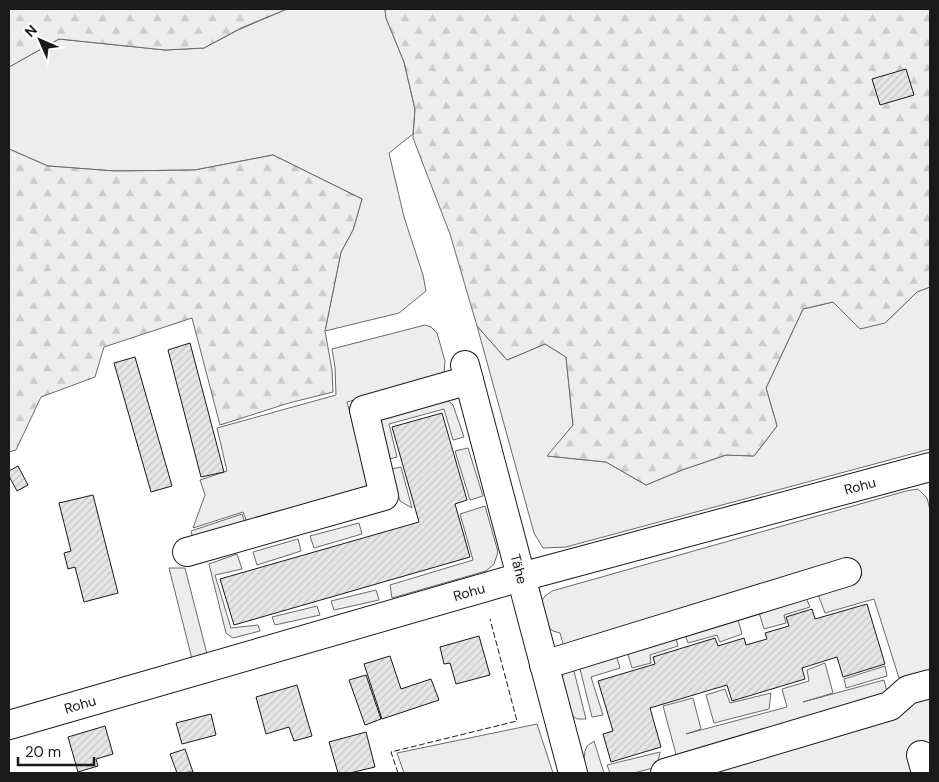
<svg xmlns="http://www.w3.org/2000/svg" width="939" height="782" viewBox="0 0 939 782" font-family="'DM Sans',sans-serif">
	<style>
		.built { fill: #ededed; stroke: #6a6a6a }
		.forest { fill: url(#forest-firs); stroke: #6a6a6a }
		.building { fill: url(#building-hatch); stroke: #1a1a1a }
		.lines { fill: none; stroke-linecap: round; stroke-linejoin: round }
		.minor-casing { stroke: #1a1a1a; stroke-width: 30 }
		.minor { stroke: #fff; stroke-width: 28 }
		.fence { stroke: #1a1a1a; stroke-width: 1; stroke-dasharray: 6 2.5; stroke-linecap: butt }
		.labels { text-anchor: middle; stroke-width: 4; stroke-linejoin: round; paint-order: stroke }
		.street-label { font-size: 14px; fill: #1a1a1a; stroke: #fff }
	</style>
	<defs>
		<pattern id="forest-firs" width="22" height="20" patternUnits="userSpaceOnUse" patternTransform="scale(1.25)"><rect width="22" height="20" fill="#ededed"/><path d="M5 1l3.5 6h-7zM16 11l3.5 6h-7z" fill="#cbcbcb"/></pattern>
		<pattern id="building-hatch" width="6" height="6" patternUnits="userSpaceOnUse" patternTransform="scale(1.25)"><rect width="6" height="6" fill="#e6e6e6"/><path d="M-1 1l2-2M0 6l6-6M5 7l2-2" fill="none" stroke="#c5c5c5"/></pattern>
	</defs>
	<rect width="100%" height="100%" fill="#fff"/>
	<path class="built" d="M287,9H385L386,18L404,62L415,109L413,134L389,153L404,217L423,275L426,291L399,313L325,331L341,252L353,230L362,199L273,155L195,170L115,171L48,166L9,149V67L59,39L165,50L204,48L238,30Z
		M930,287V449L566,547L543,548L534,533L477,326L507,360L545,344L566,357L573,425L548,456L606,462L646,485L682,470L726,455L754,456L777,426L766,388L803,309L833,302L885,323L917,292Z
		M425,325L431,327L437,333L445,361L444,372L437,379L347,402L368,480L365,490L248,525L243,512L193,528L205,495L200,480L227,471L217,428L336,395L335,367L332,349Z
		M446,399L453,405L464,437L453,440L444,409L389,424L397,457L390,459L379,422L382,417Z
		M468,448L483,496L470,500L455,451Z
		M401,467L412,508L400,501L391,469Z
		M918,489L927,498L930,510V673L915,678H899L874,599L825,613L816,589L862,575L858,562L565,651L560,633L553,631L546,625L541,602L545,596L552,591L906,491Z
		M485,506L498,552L494,564L486,571L392,598L390,585L473,560L460,514Z
		M242,514L247,529L195,547L191,531Z
		M359,523L362,534L314,548L310,536Z
		M298,539L301,551L257,565L253,552Z
		M237,554L242,569L215,575L231,628L258,625L260,631L233,638L226,633L209,564Z
		M169,568H185L207,654L192,659Z
		M376,590L379,600L334,610L331,601Z
		M803,591L810,607L784,615L786,623L764,629L757,606Z
		M317,606L320,615L275,625L272,617Z
		M736,613L742,634L720,642L717,635L688,643L683,629Z
		M674,631L678,646L650,655L651,663L632,668L625,645Z
		M614,648L620,668L591,677L603,715L592,717L578,661Z
		M572,663L586,719H577L573,716L569,708L562,679L563,673Z
		M825,663L833,693L803,702L884,680L889,700L677,758L663,706L693,698L701,729L686,734L787,707L782,689L809,681L807,670Z
		M885,666L887,676L846,688L844,679Z
		M725,689L730,703L771,693L769,709L714,723L706,695Z
		M930,693V773H696L916,697Z
		M537,724L553,773H404L397,753Z
		M594,741L604,773H587L584,760L585,751L587,746Z
		M660,752L658,762L653,768L634,773H610L607,765Z"/>
	<path class="forest" d="M9,9H287L241,28L204,48L165,50L59,39L9,67Z
		M385,9H930V287L917,292L885,323L860,329L833,302L803,309L766,388L777,426L754,456L726,455L682,470L646,485L606,462L547,456L573,425L566,357L545,344L507,360L477,326L450,234L413,138L415,109L404,62L386,18Z
		M9,149L48,166L115,171L195,170L273,155L362,199L353,230L341,252L325,331L332,370L333,392L289,403L220,425L192,318L104,347L95,377L41,397L16,450L9,452Z"/>
	<path class="building" d="M906,69L914,95L880,105L872,79Z
		M190,343L224,472L201,477L168,350Z
		M135,357L172,486L151,492L114,363Z
		M442,413L467,500L455,504L470,557L234,625L220,579L419,522L392,427Z
		M18,466L28,485L17,491L9,476V471Z
		M93,495L118,593L84,602L75,567L68,569L64,553L71,551L59,503Z
		M867,604L885,664L843,677L837,657L802,668L805,679L732,701L727,685L650,708L661,747L611,762L603,734L613,731L598,681L655,664L653,657L715,638L718,646L744,638L746,645L767,639L765,633L789,626L786,617L812,609L815,619Z
		M479,636L490,675L456,684L450,663L444,664L440,647Z
		M390,656L401,689L431,679L439,700L382,719L364,664Z
		M366,675L381,719L365,725L349,680Z
		M297,685L312,736L294,741L289,727L266,734L256,697Z
		M211,714L216,735L182,744L176,723Z
		M105,726L113,754L96,759L98,766L78,772L68,737Z
		M366,732L375,767L350,773H338L329,742Z
		M185,749L193,772L177,773L170,754Z"/>
	<g class="lines">
		<defs>
			<g id="minor">
				<path id="s1" d="M465,365L573,773"/>
				<path d="M187,552L384,496L364,410L469,380"/>
				<path d="M544,665L847,572"/>
				<path id="s2" d="M9,725L521,577L930,467"/>
				<path d="M921,755L926,773"/>
				<path d="M665,773L890,706L908,690L930,684"/>
			</g>
		</defs>
		<use href="#minor" class="minor-casing"/>
		<use href="#minor" class="minor"/>
		<path class="fence" d="M398,773L391,752L517,721L490,619"/>
	</g>
	<g class="labels">
		<g class="street-label">
			<text dy="5" stroke="none"><textPath href="#s2" startOffset="884">Rohu</textPath></text>
			<text dy="5" stroke="none"><textPath href="#s1" startOffset="211">Tähe</textPath></text>
			<text dy="5" stroke="none"><textPath href="#s2" startOffset="479">Rohu</textPath></text>
			<text dy="5" stroke="none"><textPath href="#s2" startOffset="74">Rohu</textPath></text>
		</g>
	</g>
	<rect width="939" height="782" fill="none" stroke="#1a1a1a" stroke-width="20"/>
	<g transform="translate(40 40) rotate(315)" stroke="#ffffff" stroke-width="4" paint-order="stroke">
	<path d="M0-4L9 19L0 12L-9 19Z" fill="#1a1a1a"/>
	<text y="-8" font-size="14" font-weight="bold" text-anchor="middle" fill="#1a1a1a">N</text>
	</g>
	<path d="M18 757v8h76v-8" fill="none" stroke="#1a1a1a" stroke-width="2.5"/>
	<text x="25" y="757" font-size="15" fill="#1a1a1a" stroke="#ffffff" stroke-width="4" paint-order="stroke">20 m</text>
</svg>
